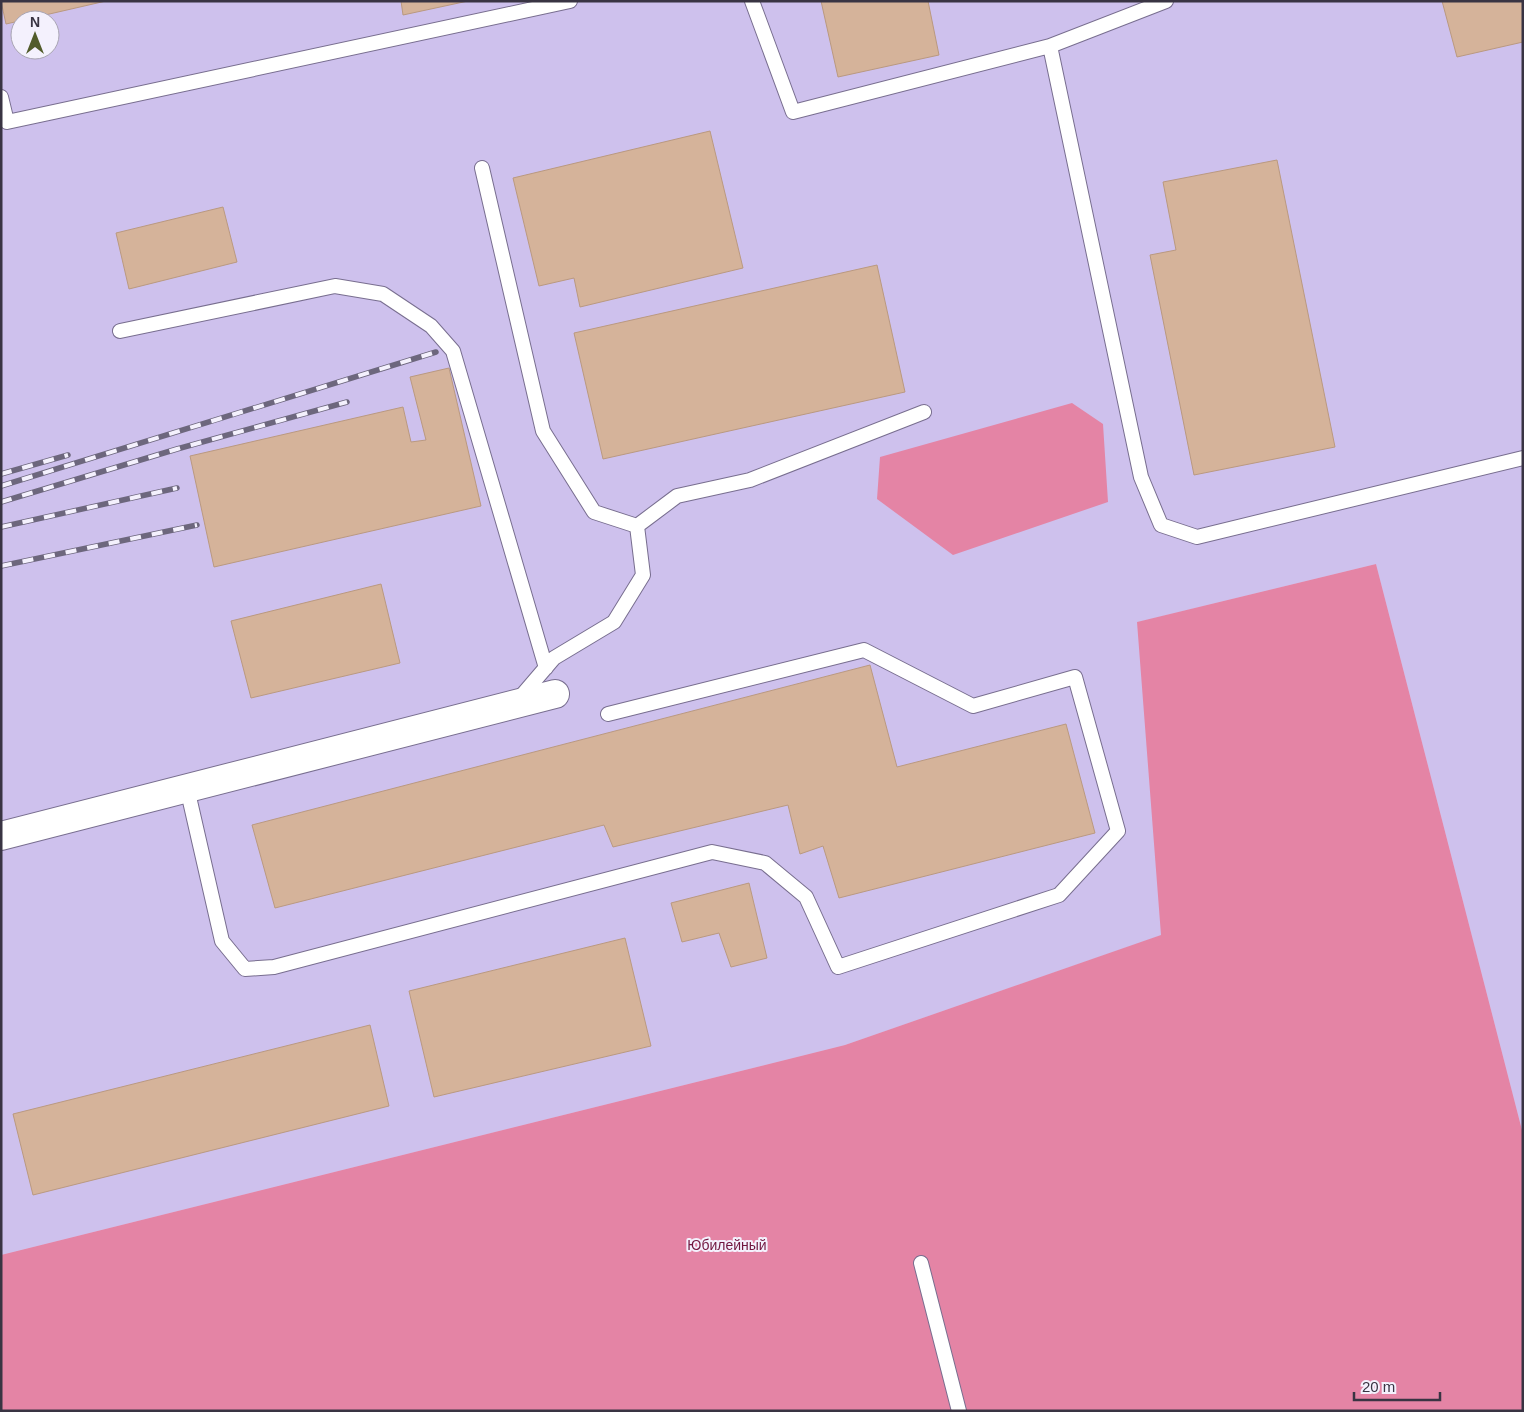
<svg xmlns="http://www.w3.org/2000/svg" width="1524" height="1412" viewBox="0 0 1524 1412" font-family="Arial,sans-serif">
	<style>
		.built { fill: #cec1ed; fill-rule: evenodd }
		.green { fill: #e484a5 }
		.building { fill: #d5b39a; stroke: #ba9980 }
		.lines { fill: none; stroke-linecap: round; stroke-linejoin: round }
		.lane-casing { stroke: #786e8f; stroke-width: 16 }
		.street-casing { stroke: #786e8f; stroke-width: 30 }
		.lane { stroke: #fff; stroke-width: 14 }
		.street { stroke: #fff; stroke-width: 28 }
		.rail-casing { stroke: #6d677d; stroke-width: 5.5 }
		.rail { stroke: #f4f1fd; stroke-width: 4; stroke-dasharray: 11; stroke-linecap: butt }
		.labels { text-anchor: middle; stroke-width: 4; stroke-linejoin: round; paint-order: stroke }
		.park-label { font-size: 14px; fill: #71163f; stroke: #f4f1fd }
	</style>
	<rect width="100%" height="100%" fill="#d6ccf1"/>
	<path class="built" d="M1,1H1523V1134L1376,564L1138,622L1162,935L845,1045L1,1255ZM20,20H50V50H20Z"/>
	<path class="green" d="M1072,403L1103,424L1108,502L953,555L877,499L880,457Z
		M1376,564L1523,1134V1411H1V1255L845,1045L1161,935L1137,622Z"/>
	<path class="building" d="M1,1H106L6,24Z
		M401,1H468L403,15Z
		M821,1H928L939,55L838,77Z
		M1442,1H1523V42L1457,57Z
		M710,131L743,268L580,307L574,278L539,286L513,178Z
		M1277,160L1335,447L1194,475L1150,255L1176,250L1163,182Z
		M223,207L237,262L129,289L116,233Z
		M877,265L905,392L603,459L574,333Z
		M449,368L481,506L214,567L190,456L403,407L411,442L426,440L410,377Z
		M381,584L400,663L251,698L231,621Z
		M870,665L897,767L1066,724L1095,833L839,898L823,846L800,854L788,805L613,847L604,825L275,908L252,825Z
		M749,883L767,958L731,967L719,933L682,942L671,903Z
		M625,938L651,1046L434,1097L409,991Z
		M370,1025L389,1106L33,1195L13,1114Z"/>
	<g class="lines">
		<defs>
			<path id="lane" d="M752,1L793,112L1050,46L1166,1
				M1050,46L1141,477L1161,525L1197,537L1523,458
				M1,97L7,122L570,1
				M482,168L543,431L594,512L637,526
				M120,331L335,286L383,294L431,326L453,351L546,668
				M518,700L554,658L614,622L643,575L637,526L677,496L750,480L924,412
				M187,788L222,941L245,969L274,967L712,852L765,863L806,897L838,967L1059,895L1118,831L1075,677L973,706L864,650L608,714
				M921,1263L959,1411"/>
			<path id="street" d="M1,836L555,694"/>
		</defs>
		<use href="#lane" class="lane-casing"/>
		<use href="#street" class="street-casing"/>
		<use href="#lane" class="lane"/>
		<use href="#street" class="street"/>
		<defs>
			<path id="rail" d="M1,474L68,455
				M1,486L436,352
				M1,502L177,449L347,402
				M1,527L177,488
				M1,566L197,525"/>
		</defs>
		<use href="#rail" class="rail-casing"/>
		<use href="#rail" class="rail"/>
	</g>
	<g class="labels">
		<g class="park-label">
			<text x="727" y="1250">Юбилейный</text>
		</g>
	</g>
	<rect width="1524" height="1412" fill="none" stroke="#393443" stroke-width="5"/>
	<g transform="translate(35 35)"><circle r="24" fill="#f4f1fd" stroke="#a9a5b3"/>
	<path d="M0-4L9 19L0 12L-9 19Z" fill="#525c2b"/>
	<text y="-8" font-size="14" font-weight="bold" text-anchor="middle" fill="#393443">N</text>
	</g>
	<path d="M1354 1392v8h86v-8" fill="none" stroke="#393443" stroke-width="2.5"/>
	<text x="1362" y="1392" font-size="15" fill="#393443" stroke="#f4f1fd" stroke-width="4" paint-order="stroke">20 m</text>
</svg>
